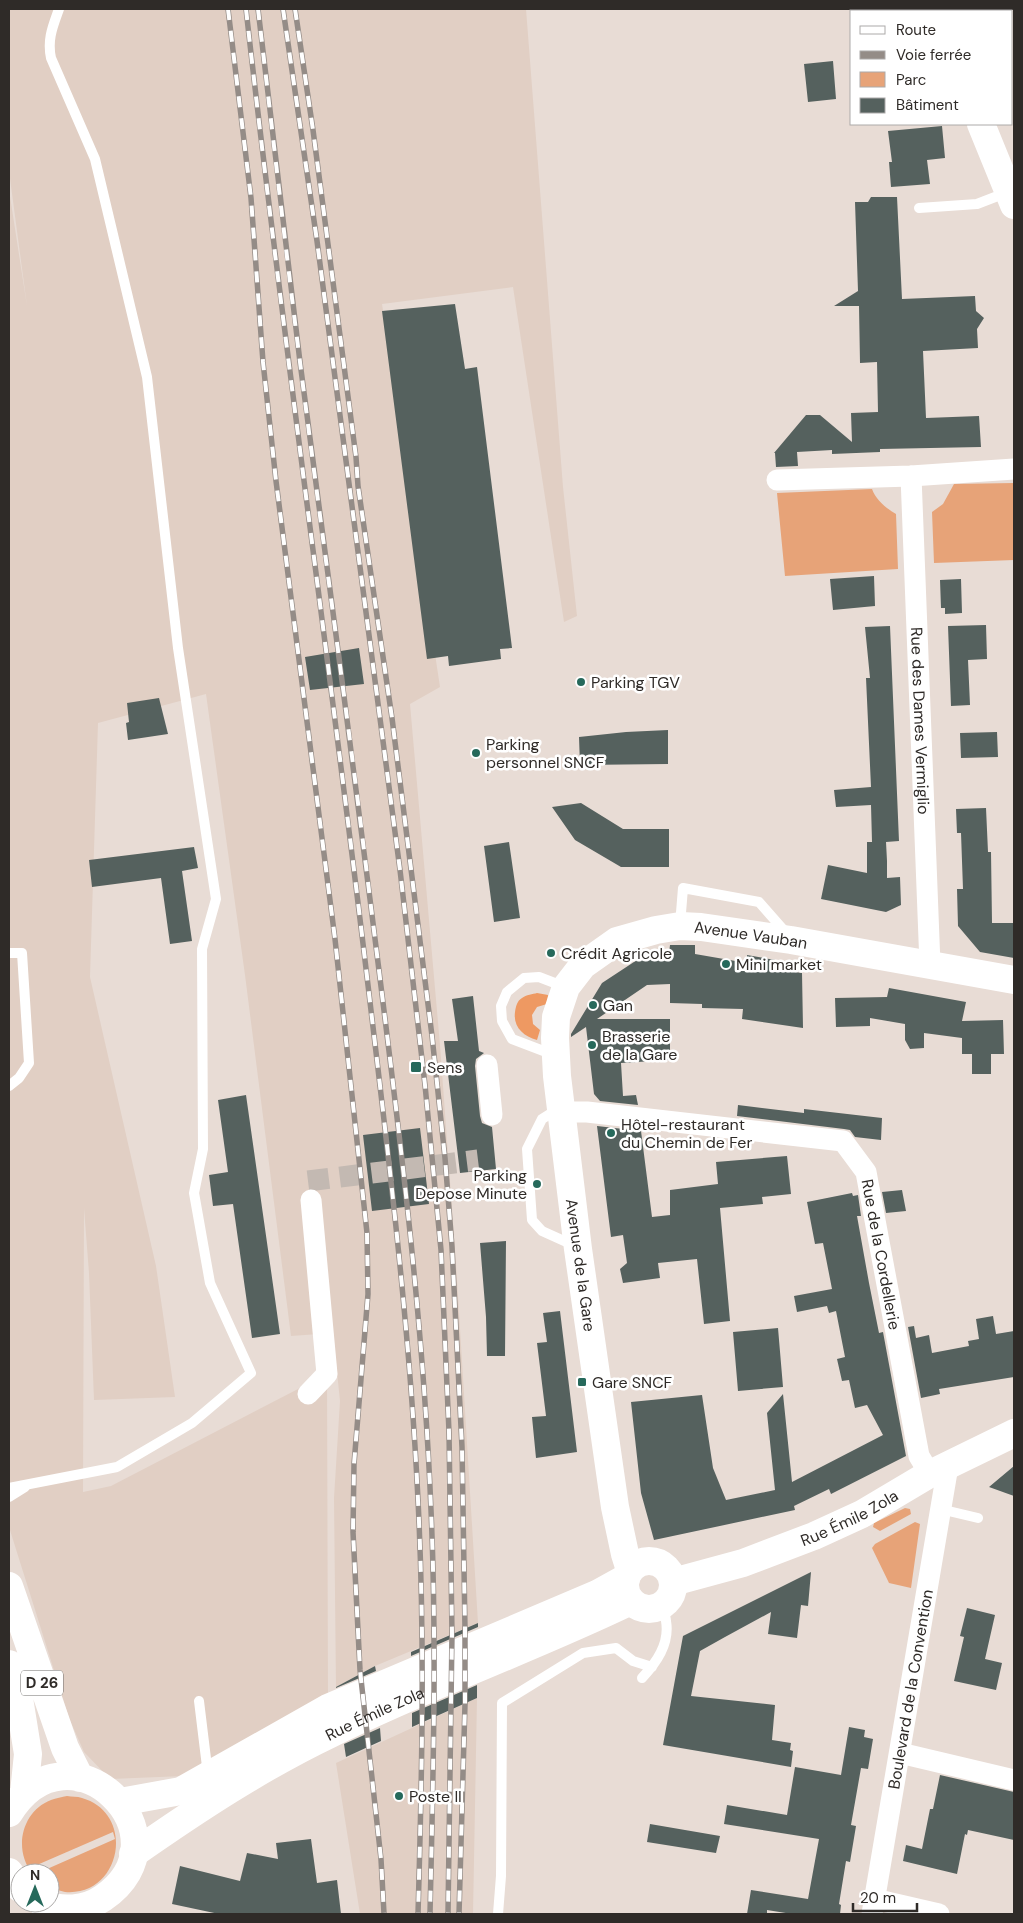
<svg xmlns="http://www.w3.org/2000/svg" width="1023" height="1923" viewBox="0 0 1023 1923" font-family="'DM Sans',sans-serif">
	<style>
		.built { fill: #e1cfc4 }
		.green { fill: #e7a378 }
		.forest { fill: #ee9962 }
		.building { fill: #55615e }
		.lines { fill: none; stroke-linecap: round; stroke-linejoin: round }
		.street-tunnel { stroke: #c3b9b2; stroke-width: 21; stroke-dasharray: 21 11; stroke-linecap: butt }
		.lane { stroke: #fff; stroke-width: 10 }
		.street { stroke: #fff; stroke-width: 21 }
		.secondary { stroke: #fff; stroke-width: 28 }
		.primary { stroke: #fff; stroke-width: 28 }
		.rail-casing { stroke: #948c87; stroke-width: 5.5 }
		.rail { stroke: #fff; stroke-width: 4; stroke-dasharray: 11; stroke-linecap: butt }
		.poi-dot { fill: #26695b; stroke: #fff; stroke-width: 2 }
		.labels { text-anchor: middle; stroke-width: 5; stroke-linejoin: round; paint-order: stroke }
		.shield { fill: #fff; stroke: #6d6b68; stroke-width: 1 }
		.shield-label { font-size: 15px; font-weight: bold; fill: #2f2b28 }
		.poi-label { font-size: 16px; fill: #2f2b28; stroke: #fff; text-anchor: start }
		.street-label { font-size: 16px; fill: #2f2b28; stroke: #fff }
	</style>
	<rect width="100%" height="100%" fill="#e8dcd5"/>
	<path class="built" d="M9,9H526L563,487L577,616L564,622L513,287L382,304L440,687L410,704L440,1045L456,1263L478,1623L375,1666L336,1687L334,1498L340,1401L333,1333L291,1336L245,975L206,694L98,723L90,977L156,1266L175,1397L94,1400L89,1273L84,1208L83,1492L111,1486L327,1374L328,1698L184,1776L110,1779L84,1752L69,1718L9,1527V190L27,306L9,171Z
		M477,1698L473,1914H360L336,1763Z"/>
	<path class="green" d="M1014,483V560L934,563L932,512L943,504L954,484Z
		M872,489C876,500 886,508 896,514L898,569L785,576L777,493Z
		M905,1508L910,1509L911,1514L880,1531L873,1527L874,1523Z
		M915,1522L920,1524L911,1588L889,1583L872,1548L875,1544Z
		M67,1796C72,1797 77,1796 82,1798C137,1814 121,1897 65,1892C60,1891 55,1889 50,1888V1873H38L115,1839L113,1832L30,1868L33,1873H32C13,1849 22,1811 51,1800C56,1798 62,1797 67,1796Z"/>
	<path class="forest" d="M537,993L548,995L547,1004L537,1007L532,1015L533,1024L540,1030L537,1040C523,1036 513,1027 515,1012C516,1006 517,1001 522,998C526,995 533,994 537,993Z"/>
	<path class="building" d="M833,61L836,99L808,102L804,64Z
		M942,126L945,158L927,160L930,184L891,187L889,162H892L888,131Z
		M871,197H897L902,299L975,296L976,311L984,318L977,329L978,348L923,351L926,418L979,416L981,447L880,449V452L832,454V450L797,452L798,466L776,467L775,453H774L806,415H820L852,442L851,413L878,412L877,362L860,363L859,306H834L858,291L855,202H868Z
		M455,304L465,369L477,367L512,648L500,649L501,659L449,666L448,656L427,659L382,311Z
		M874,576L875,606L833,610L830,579Z
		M961,579L962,613L945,614V608H941L940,580Z
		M986,625L987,659L968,660L970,705L951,706L948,626Z
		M890,626L899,841L886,842L887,861V878L900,877L901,905L886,912L821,899L828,865L867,873V842H872L871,805L836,807L834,790L871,787L866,678H870L865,627Z
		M359,648L364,684L310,690L305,657Z
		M159,698L168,734L128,740L126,723L129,722L127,703Z
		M668,730V764L580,765L579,737L626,732Z
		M997,732L998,757L961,758L960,733Z
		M581,803L623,829H669V867H621L575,840L552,807Z
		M986,808L988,852H991L992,923H1014V958L980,952L958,926L957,889H963L961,833H957L956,809Z
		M509,842L520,918L494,922L484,846Z
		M194,847L198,868L182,871L192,941L170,944L161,878L92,887L89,860Z
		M670,945H695V954L747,963V955L781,961L780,970L802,973L803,1028L742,1019L743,1009L702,1008V1004L670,1003V984L647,985L597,1019H670V1060L621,1063L623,1096L636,1095L638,1105L600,1101L594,1094L586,1027L571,1037V1034L602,983L637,960L669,953Z
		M889,988L966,1002L962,1021L1003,1020L1004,1054H991V1074H972V1054H962V1038L924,1033V1048L910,1049L905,1040V1024L870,1018V1026L836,1027L835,998L887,997Z
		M473,996L479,1051L484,1053L476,1059L475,1066L480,1116L482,1123L492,1127L496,1169L460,1173L444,1041H458L452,999Z
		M246,1095L280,1334L252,1338L233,1204L213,1206L209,1175L228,1172L218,1100Z
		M738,1105L804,1113V1109L882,1118L881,1140L855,1137L850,1130L844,1129L737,1116Z
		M597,1126L641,1131L652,1217L670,1215V1190L718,1184L716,1162L787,1156L791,1194L762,1197L763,1204L720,1208L730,1321L704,1324L697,1259L658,1263L660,1278L623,1283L620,1269L627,1263L623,1235L611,1237Z
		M420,1128L429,1204L372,1211L363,1135Z
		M902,1190L906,1211L886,1213L882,1192Z
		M852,1193L853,1196L858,1195L861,1216H857L869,1283L879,1333L883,1332L906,1456L831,1494L829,1489L794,1506L795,1510L654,1540L641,1493L631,1402L702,1395L713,1468L726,1500L775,1490L767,1413L783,1394L792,1482L883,1435L867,1405L855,1408L849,1380L842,1381L837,1359L845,1357L836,1311L829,1313L827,1306L797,1312L794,1296L832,1289L823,1243L815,1244L807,1202Z
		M506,1241L505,1356H487L486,1317L480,1243Z
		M560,1311L577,1452L536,1458L532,1417L546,1416L537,1343L547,1342L543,1313Z
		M993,1316L996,1334L1014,1331V1377L939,1389L940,1394L921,1398L908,1327L914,1326L916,1338L929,1335L932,1353L969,1346L968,1341L979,1339L976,1319Z
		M778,1328L783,1387L738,1391L733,1332Z
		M1014,1466V1496L989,1487Z
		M811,1572L808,1606L801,1605L797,1638L768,1634L771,1612L725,1637L700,1651L691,1696L775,1705L772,1740L791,1743L790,1750L793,1751L791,1767L663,1745L683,1636Z
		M967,1608L995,1615L985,1659L1002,1663L996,1690L954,1681L964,1637L960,1636Z
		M478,1623V1627L411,1656V1652Z
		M375,1666L376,1671L336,1688V1687Z
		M477,1685V1698L412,1727V1713Z
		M849,1727L865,1730L864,1737L873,1739L868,1769L861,1768L851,1825L856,1826L850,1862L846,1861L839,1904L841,1905L840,1914H792L767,1910V1914H747L751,1890L808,1899L819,1839L724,1824L727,1805L787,1815L795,1767L841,1775Z
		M380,1728L381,1741L346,1757L344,1744Z
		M940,1775L1014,1792V1840L968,1830L967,1835L965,1834L957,1874L903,1861L906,1845L922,1849L930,1809H933Z
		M650,1824L720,1836L716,1853L647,1842Z
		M311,1839L317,1883L337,1880L341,1914H219L172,1904L180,1866L240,1881L247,1853L278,1859L276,1843Z"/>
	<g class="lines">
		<path class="street-tunnel" d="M308,1181L478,1160"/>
		<path class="lane" d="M919,208L977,204L1008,192
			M680,925L683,888L759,902L788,935
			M9,953H22L29,1063L19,1078L9,1086
			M554,1055L512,1039L502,1021L501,1006L507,992L524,978L539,977L565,987
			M558,1109L542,1119L527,1149L532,1220L542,1231L573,1245
			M9,1488L117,1467L192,1423L251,1373L210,1283L194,1193L203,1149L202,949L216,899L178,648L147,377L95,159L51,58C47,39 53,26 59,9
			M9,1497L25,1487
			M940,1509L978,1518
			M642,1678C656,1663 670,1644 666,1621C666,1616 663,1611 661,1606
			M199,1701L208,1775
			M498,1914L501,1876L502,1703L583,1653L616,1648L633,1661L652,1667"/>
		<g class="street">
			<path id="s1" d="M911,476L930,965"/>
			<path d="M777,480L911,476L1014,469"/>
			<path d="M487,1065L492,1115"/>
			<path id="s2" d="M562,1112H587L843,1141L866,1172L919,1456L925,1466L926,1476"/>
			<path d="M308,1394L327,1374L311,1200"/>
			<path d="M900,1753L1014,1780"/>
			<path d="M874,1899L939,1914"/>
			<path id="s3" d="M872,1914L948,1466"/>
		</g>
		<g class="secondary">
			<path d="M934,9L935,11"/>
			<path d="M981,124L1014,205"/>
			<circle cx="649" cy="1585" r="24"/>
			<path id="s4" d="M630,1570L625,1554L615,1507L578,1249L557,1076L555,1038L556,1017L566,987L583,965L617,941L656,930L680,926L701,927L791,940L1014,980"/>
			<path id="s5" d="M673,1582L743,1563L814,1536L862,1514L926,1476L1014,1433"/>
			<path d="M120,1802L181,1791L328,1708L597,1594L626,1578"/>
			<path id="s6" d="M133,1854C196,1810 261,1767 330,1734C428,1685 532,1649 631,1601"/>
		</g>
		<path class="primary" d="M9,1586L65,1748L80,1778
			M9,1664L18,1692L28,1754L24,1793
			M9,1813C70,1715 193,1836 103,1898C86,1910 61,1912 42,1903
			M9,1872L20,1888"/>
		<defs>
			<path id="rail" d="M228,9L251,198L263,362L276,481L335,939L367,1233L368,1294L354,1464L353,1532L360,1670L381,1859L384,1914
				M246,9C283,341 331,671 370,1002C390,1168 410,1334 418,1500C425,1639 422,1776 418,1914
				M258,9C272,127 285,245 300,362C323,544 349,725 371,907C396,1106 423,1309 431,1510C437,1645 433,1779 430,1914
				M283,9L317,241L400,870L425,1085L441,1250L449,1432L452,1634L448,1914
				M295,9L313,130L356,457L358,486L392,718L432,1036L445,1158L452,1247L462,1447L465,1629V1704L459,1914"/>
		</defs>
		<use href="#rail" class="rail-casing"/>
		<use href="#rail" class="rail"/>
	</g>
	<g class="poi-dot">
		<circle cx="581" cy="682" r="5"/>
		<circle cx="476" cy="753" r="5"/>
		<circle cx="551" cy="953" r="5"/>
		<circle cx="726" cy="964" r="5"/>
		<circle cx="593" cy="1005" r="5"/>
		<circle cx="592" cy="1045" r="5"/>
		<rect x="410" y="1061" width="12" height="12" rx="2.5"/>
		<circle cx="611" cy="1133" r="5"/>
		<circle cx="537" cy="1184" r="5"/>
		<rect x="577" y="1377" width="10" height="10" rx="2.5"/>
		<circle cx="399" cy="1796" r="5"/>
	</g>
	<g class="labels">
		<rect class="shield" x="21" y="1670.5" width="42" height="25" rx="4"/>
		<g class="shield-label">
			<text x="42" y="1688">D 26</text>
		</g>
		<g class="poi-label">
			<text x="591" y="688">Parking TGV</text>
			<text x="486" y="750">Parking<tspan x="486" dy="18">personnel SNCF</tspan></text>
			<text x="561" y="959">Crédit Agricole</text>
			<text x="736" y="970">Mini market</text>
			<text x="603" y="1011">Gan</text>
			<text x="602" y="1042">Brasserie<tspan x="602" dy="18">de la Gare</tspan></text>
			<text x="427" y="1073">Sens</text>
			<text x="621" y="1130">Hôtel-restaurant<tspan x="621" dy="18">du Chemin de Fer</tspan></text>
			<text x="527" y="1181" text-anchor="end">Parking<tspan x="527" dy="18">Depose Minute</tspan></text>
			<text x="592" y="1388">Gare SNCF</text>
			<text x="409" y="1802">Poste II</text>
		</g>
		<g class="street-label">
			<text dy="6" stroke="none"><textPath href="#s1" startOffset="245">Rue des Dames Vermiglio</textPath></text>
			<text dy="6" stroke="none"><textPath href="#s4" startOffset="796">Avenue Vauban</textPath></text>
			<text dy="6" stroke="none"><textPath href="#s2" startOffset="405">Rue de la Cordellerie</textPath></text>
			<text transform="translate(581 1265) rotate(82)" y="6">Avenue de la Gare</text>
			<text dy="6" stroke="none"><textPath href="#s5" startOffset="188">Rue Émile Zola</textPath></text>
			<text dy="6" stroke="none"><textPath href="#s3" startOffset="228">Boulevard de la Convention</textPath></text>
			<text dy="6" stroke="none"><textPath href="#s6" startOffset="280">Rue Émile Zola</textPath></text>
		</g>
	</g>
	<rect width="1023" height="1923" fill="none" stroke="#2f2b28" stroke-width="20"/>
	<rect x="850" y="10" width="162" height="115" fill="#ffffff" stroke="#acaaa9"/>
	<rect x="860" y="26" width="25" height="8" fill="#ffffff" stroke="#acaaa9"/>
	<text x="896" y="35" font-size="15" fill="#2f2b28">Route</text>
	<rect x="860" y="51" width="25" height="8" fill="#948c87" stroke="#acaaa9"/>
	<text x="896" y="60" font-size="15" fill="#2f2b28">Voie ferrée</text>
	<rect x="860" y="72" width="25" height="15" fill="#e7a378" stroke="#acaaa9"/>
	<text x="896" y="85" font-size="15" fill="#2f2b28">Parc</text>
	<rect x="860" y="98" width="25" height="15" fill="#55615e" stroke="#acaaa9"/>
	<text x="896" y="110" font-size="15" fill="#2f2b28">Bâtiment</text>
	<g transform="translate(35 1888)"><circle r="24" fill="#ffffff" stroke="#acaaa9"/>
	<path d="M0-4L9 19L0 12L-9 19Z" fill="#26695b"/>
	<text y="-8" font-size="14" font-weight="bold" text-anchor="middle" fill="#2f2b28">N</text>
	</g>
	<path d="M853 1903v8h64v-8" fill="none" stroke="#2f2b28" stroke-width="2.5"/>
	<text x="860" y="1903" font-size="15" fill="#2f2b28" stroke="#ffffff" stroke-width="4" paint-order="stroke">20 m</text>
</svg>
